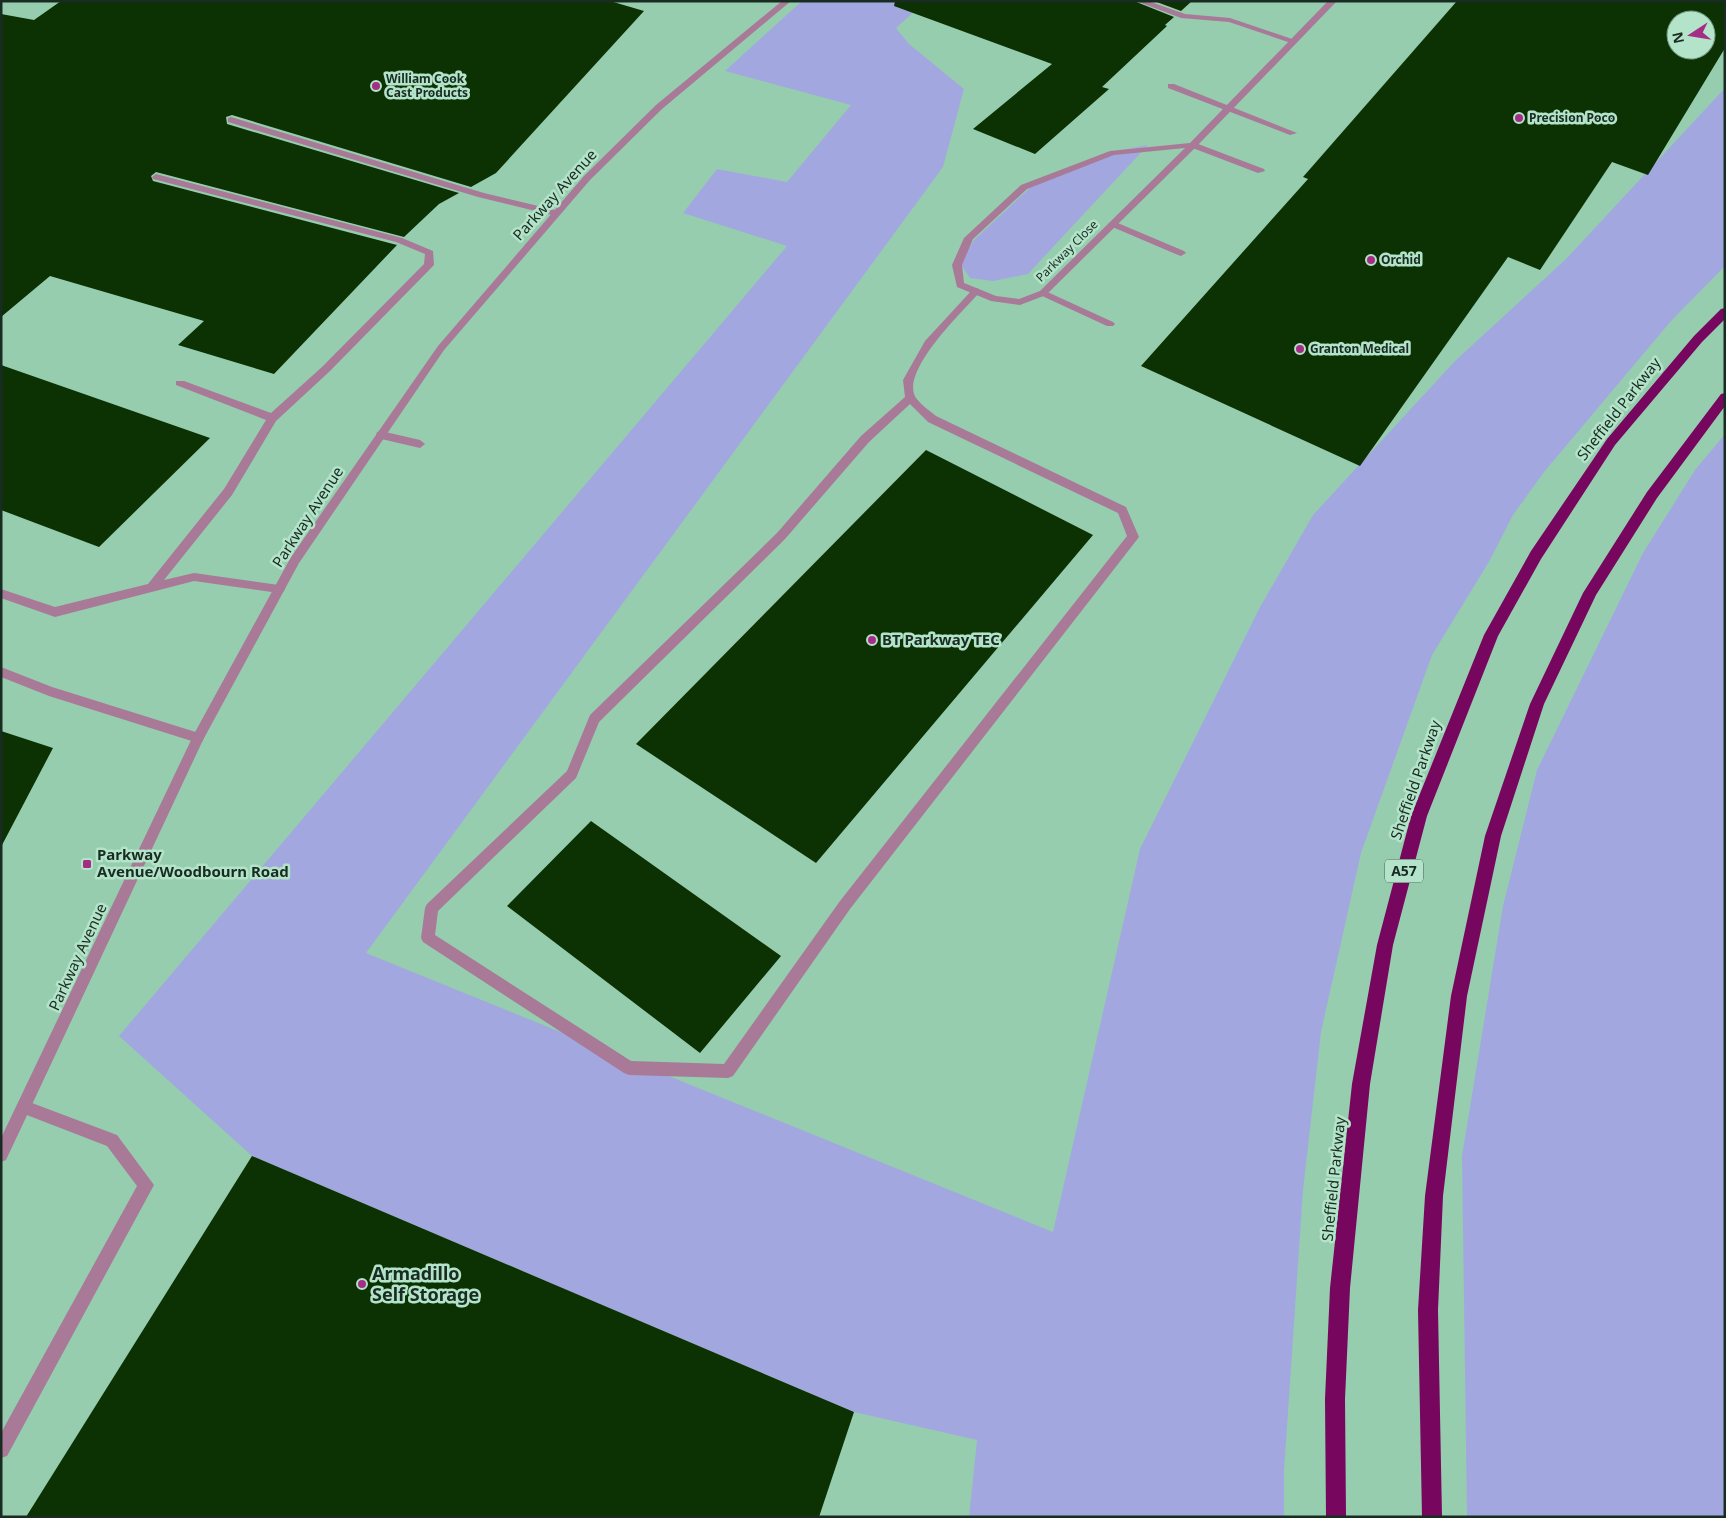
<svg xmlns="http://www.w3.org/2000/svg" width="1726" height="1518" viewBox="0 0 1726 1518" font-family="'Noto Sans',sans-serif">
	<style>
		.built { fill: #96cdae; fill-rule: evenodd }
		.green { fill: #a2a8df }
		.building { fill: #0c3103; fill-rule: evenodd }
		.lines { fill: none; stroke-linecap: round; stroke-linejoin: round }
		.lane { fill: #a97998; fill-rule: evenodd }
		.street { fill: #a97998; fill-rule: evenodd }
		.highway { fill: #77065f; fill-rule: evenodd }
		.poi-dot { fill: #a42e86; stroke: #b3e3c8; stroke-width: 2 }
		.labels { text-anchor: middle; stroke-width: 5; stroke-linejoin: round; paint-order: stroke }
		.far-poi-label { font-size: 12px; font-weight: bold; fill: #192c22; stroke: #b3e3c8; text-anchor: start }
		.far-street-label { font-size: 12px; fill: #192c22; stroke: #b3e3c8 }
		.shield { fill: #b3e3c8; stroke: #476354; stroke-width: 1 }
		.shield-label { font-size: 14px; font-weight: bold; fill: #192c22 }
		.street-label { font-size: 15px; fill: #192c22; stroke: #b3e3c8 }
		.poi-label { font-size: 15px; font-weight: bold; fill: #192c22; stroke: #b3e3c8; text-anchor: start }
		.near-poi-label { font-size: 18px; font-weight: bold; fill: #192c22; stroke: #b3e3c8; text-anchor: start }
	</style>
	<rect width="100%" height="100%" fill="#a6d5bb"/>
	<path class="built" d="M1,1H1725V1517H1ZM1676,20H1706V50H1676Z"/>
	<path class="green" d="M802,1H926L896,28L909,44L964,89L943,167L366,953L1053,1232L1140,849L1260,607L1313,515L1455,361L1566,259L1725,88V266L1671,321L1544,472L1513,515L1490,560L1432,655L1361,853L1321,1032L1303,1190L1284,1471V1517H969L977,1440L854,1412L252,1156L119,1036L787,246L683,213L717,169L787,182L851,105L725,71Z
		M1148,145L1028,274L993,281L970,278L960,263L974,240L1033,185L1105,153Z
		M1725,434V1517H1467L1462,1156L1503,906L1537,770L1643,553L1695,470Z"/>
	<path class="building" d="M61,1H610L644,11L496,173L471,187L232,115L226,117L227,124L459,193L439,204L404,237L156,172L151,176L153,181L397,245L274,374L178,345L204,321L50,276L1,317V14L34,20Z
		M895,1H1134L1174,17L1165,25L1167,26L1102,87L1109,89L1035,154L973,129L1052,64L894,6Z
		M1154,1H1192L1181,11Z
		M1457,1H1725V48L1648,175L1612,162L1540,270L1508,257L1360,466L1141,366L1308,179L1303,177ZM1676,20H1706V50H1676Z
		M1,365L210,438L99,547L1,510Z
		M926,450L1093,535L816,863L636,744Z
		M1,731L53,748L1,847Z
		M591,821L781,956L700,1053L507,906Z
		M252,1156L854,1412L819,1517H26Z"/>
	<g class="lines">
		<path class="lane" d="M1136,1H1148L1185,14L1230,18L1298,41L1291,43L1229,22L1181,18Z
			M1168,84H1174L1297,133L1290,135L1168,88Z
			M231,117L484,193L559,211L561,213L556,216L478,197L228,122V118Z
			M1193,142L1264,169L1265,171L1258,173L1190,147L1189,145Z
			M156,174L402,238L433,251L434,265L330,371L276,421L232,495L164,580L194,573L279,585L285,589L283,592L279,593L194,581L55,617L1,598V589L55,607L148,584L224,489L266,420L176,385V381H184L271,413L322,367L424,264L425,254L396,242L153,179L152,177Z
			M1113,221L1184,251L1186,253L1181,256L1178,255L1110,226L1108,224Z
			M976,288L979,289V293C963,311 899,372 916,398C921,405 930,411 936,416L1126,507L1139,537L850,909L733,1076L728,1078L629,1075L624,1073L423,942L421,938L425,908L427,904L567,771L590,715L777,533L861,436L905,397L903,380L925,341L973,289ZM910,404L928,422L1118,513L1127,536L840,901L724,1064L631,1061L435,935L438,911L576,778L599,722L785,539L869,442Z
			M1043,290L1113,322L1115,324L1113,326H1107L1040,295V291Z
			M381,431L420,440L425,444L420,448L377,438L376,435L377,432Z
			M1,667L52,687L202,734L204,738L202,742L198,743L49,696L1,677Z
			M24,1100L117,1135L154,1185L7,1456L1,1458V1433L137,1186L107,1146L19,1112L17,1107L19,1102Z"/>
		<path class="street" d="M782,1H791L662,109L590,180L444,350L299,563L203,740L6,1160L1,1162V1138L194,734L291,557L438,346L584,176L656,105Z
			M1328,1H1337L1196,147L1046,295L1020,305L991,301L957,287L952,265L964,238L1021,185L1110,151L1190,143ZM1185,148L1040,291L1019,299L996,296L964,283L962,265L973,239L1027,189L1114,155Z"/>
		<path class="highway" d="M1725,308V319L1702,342L1615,445L1541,559L1498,636L1427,816L1393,945L1370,1084L1350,1288L1345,1399L1346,1517H1326L1325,1399L1330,1288L1352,1084L1377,945L1411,816L1484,635L1531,551L1607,439L1694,336L1721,309Z
			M1725,393V406L1657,498L1596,595L1544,704L1501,836L1467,996L1443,1196L1438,1310L1442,1517H1422L1418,1310L1425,1196L1451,996L1485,836L1530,704L1583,593L1647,492L1721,394Z"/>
	</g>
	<g class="poi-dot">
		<circle cx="376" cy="86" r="5"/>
		<circle cx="1519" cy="118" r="5"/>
		<circle cx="1371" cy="260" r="5"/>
		<circle cx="1300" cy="349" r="5"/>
		<circle cx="872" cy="640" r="5"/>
		<rect x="82" y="859" width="10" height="10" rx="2.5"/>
		<circle cx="362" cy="1284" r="5"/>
	</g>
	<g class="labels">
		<g class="far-poi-label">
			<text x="386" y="83">William Cook<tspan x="386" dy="14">Cast Products</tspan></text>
			<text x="1529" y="122">Precision Poco</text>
			<text x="1381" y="264">Orchid</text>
			<text x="1310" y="353">Granton Medical</text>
		</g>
		<g class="far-street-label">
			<text transform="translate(1067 251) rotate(-45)" y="4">Parkway Close</text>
		</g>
		<rect class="shield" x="1385" y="859.5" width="38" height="23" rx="4"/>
		<g class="shield-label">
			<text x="1404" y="876">A57</text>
		</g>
		<g class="street-label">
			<text transform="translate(555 195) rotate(-48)" y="5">Parkway Avenue</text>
			<text transform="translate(1619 409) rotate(-52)" y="5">Sheffield Parkway</text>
			<text transform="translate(308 517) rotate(-57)" y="5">Parkway Avenue</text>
			<text transform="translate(1416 780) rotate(-71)" y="5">Sheffield Parkway</text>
			<text transform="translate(78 957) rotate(-65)" y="5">Parkway Avenue</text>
			<text transform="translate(1334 1179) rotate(-84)" y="5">Sheffield Parkway</text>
		</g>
		<g class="poi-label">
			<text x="882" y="645">BT Parkway TEC</text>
			<text x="97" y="860">Parkway<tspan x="97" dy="17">Avenue/Woodbourn Road</tspan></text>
		</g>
		<g class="near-poi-label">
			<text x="372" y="1280">Armadillo<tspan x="372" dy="21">Self Storage</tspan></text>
		</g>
	</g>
	<rect width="1726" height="1518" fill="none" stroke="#192c22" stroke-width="5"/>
	<g transform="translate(1691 35) rotate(258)"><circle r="24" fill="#b3e3c8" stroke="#759a86"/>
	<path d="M0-4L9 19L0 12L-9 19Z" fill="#a42e86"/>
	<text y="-8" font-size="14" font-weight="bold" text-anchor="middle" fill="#192c22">N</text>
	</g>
</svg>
